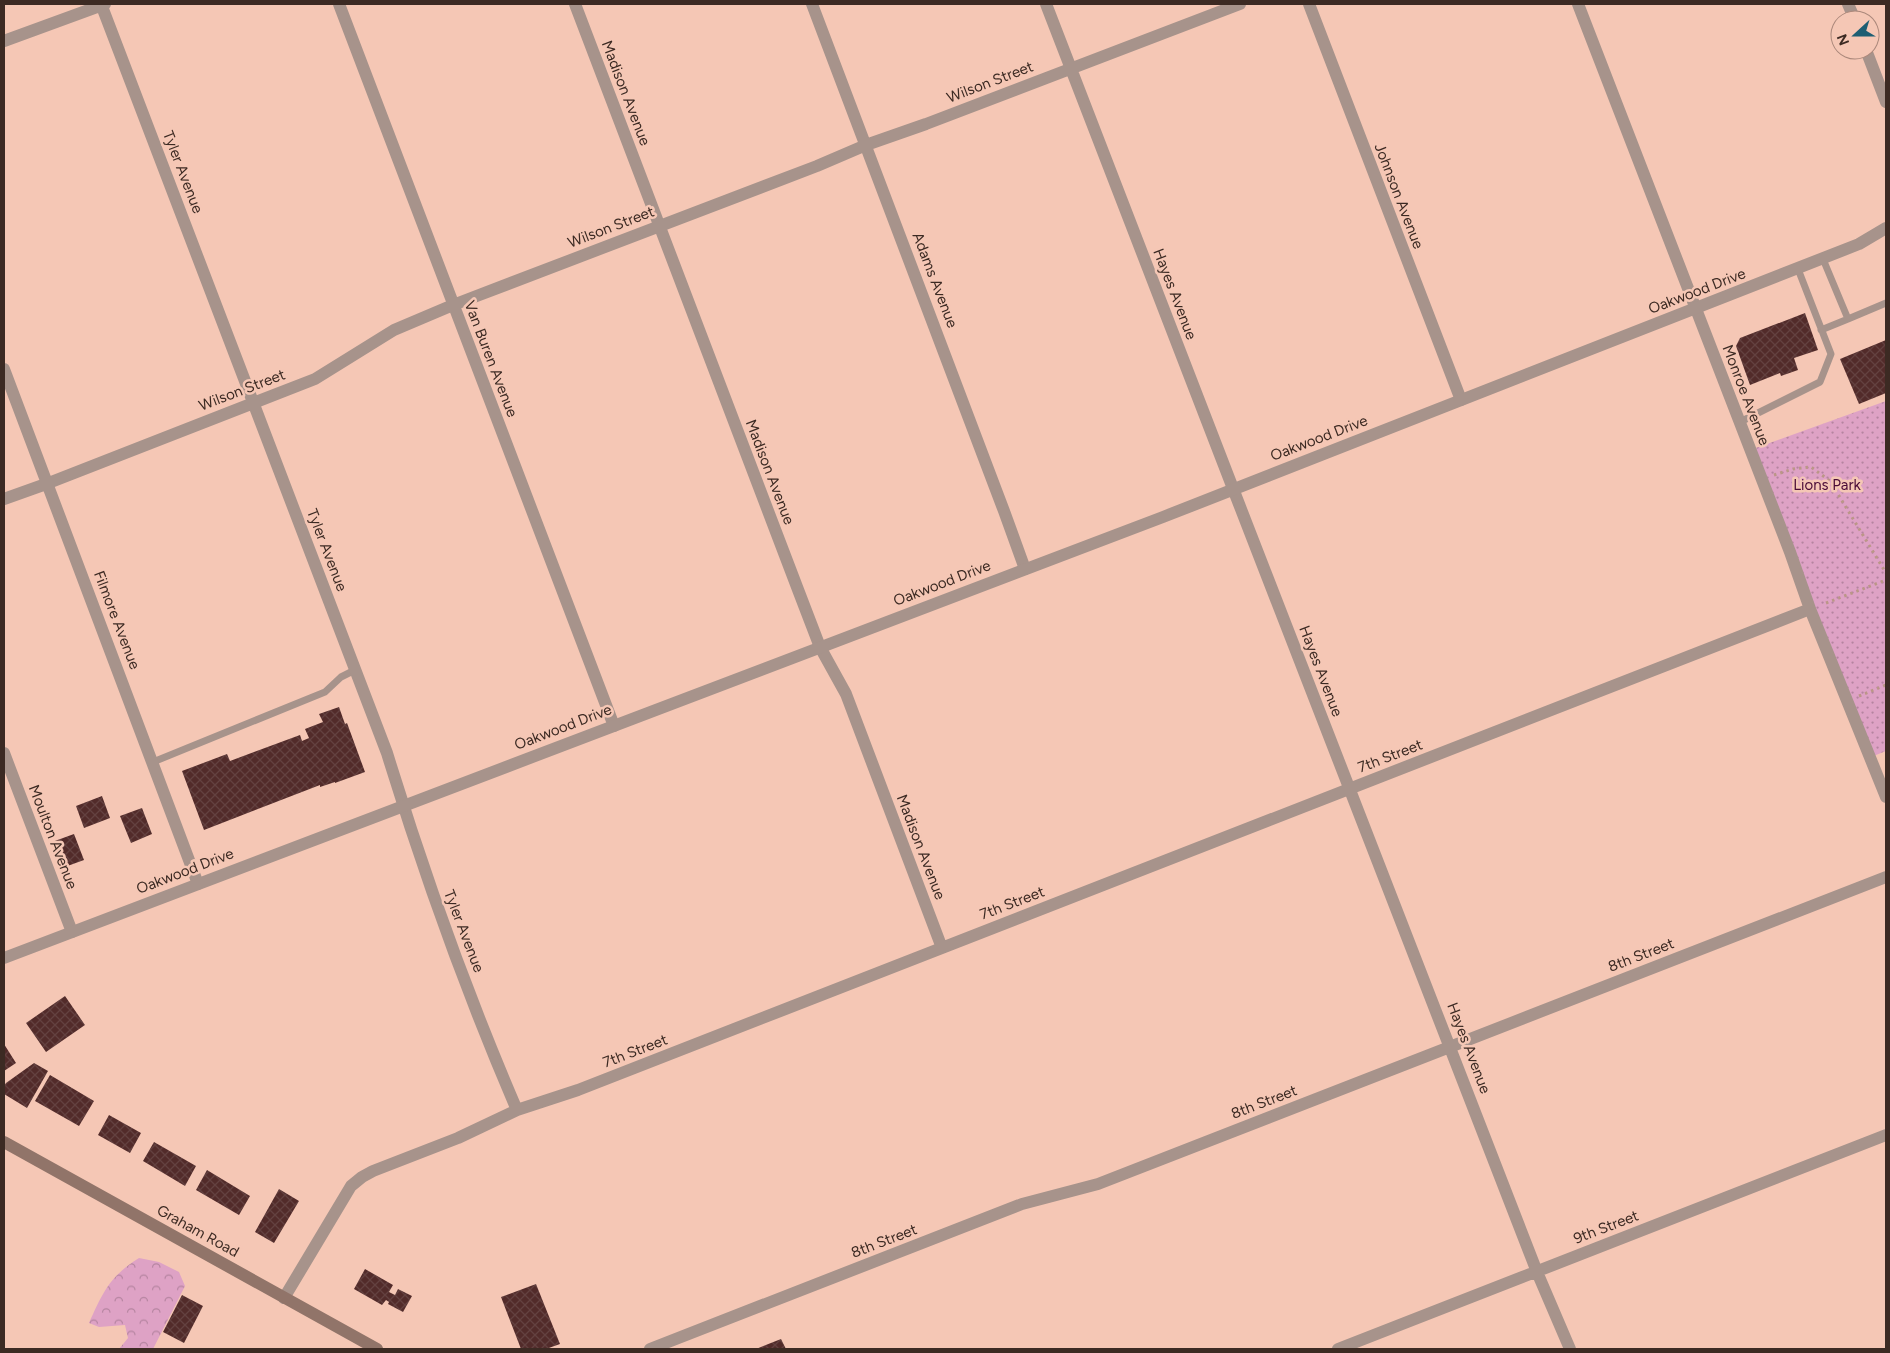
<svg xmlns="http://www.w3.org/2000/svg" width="1890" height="1353" viewBox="0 0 1890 1353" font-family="Figtree,sans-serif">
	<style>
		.forest { fill: url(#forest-crowns) }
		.park { fill: url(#park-dots) }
		.building { fill: url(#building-cross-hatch) }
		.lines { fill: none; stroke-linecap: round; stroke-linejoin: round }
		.path { stroke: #bb9688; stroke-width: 3; stroke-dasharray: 2.5 4; stroke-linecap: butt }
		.service { stroke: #a7938b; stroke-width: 7 }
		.minor { stroke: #a7938b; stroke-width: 12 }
		.tertiary { stroke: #a7938b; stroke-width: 12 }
		.secondary { stroke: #917469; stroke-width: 12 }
		.labels { text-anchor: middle; stroke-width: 5; stroke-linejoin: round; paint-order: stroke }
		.street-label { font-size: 15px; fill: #3c2a23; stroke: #f5c7b5 }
		.park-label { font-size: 15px; fill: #4a0b37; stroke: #f5c7b5 }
	</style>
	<defs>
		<pattern id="forest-crowns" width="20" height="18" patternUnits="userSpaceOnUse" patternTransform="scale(1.25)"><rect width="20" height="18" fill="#dea2c5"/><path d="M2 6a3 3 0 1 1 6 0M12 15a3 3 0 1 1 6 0" fill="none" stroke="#b584a0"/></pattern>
		<pattern id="park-dots" width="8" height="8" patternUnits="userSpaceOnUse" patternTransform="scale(1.25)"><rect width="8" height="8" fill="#dea2c5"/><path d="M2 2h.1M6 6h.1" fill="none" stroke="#b584a0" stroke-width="1.8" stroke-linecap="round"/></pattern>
		<pattern id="building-cross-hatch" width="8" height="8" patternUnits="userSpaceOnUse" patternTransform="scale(1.25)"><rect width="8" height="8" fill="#522b2a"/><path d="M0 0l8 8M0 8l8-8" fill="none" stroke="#634140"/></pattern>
	</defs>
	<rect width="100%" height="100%" fill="#f5c7b5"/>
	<path class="forest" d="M139,1258L159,1262L179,1272L185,1286L153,1349H119L128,1338L125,1325L99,1327L89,1323C103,1292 110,1276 139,1258Z"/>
	<path class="park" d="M1886,401V751L1871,757L1750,450Z"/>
	<path class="building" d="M1805,313L1818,350L1794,358L1798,370L1781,376L1780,373L1750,385L1736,346L1740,338Z
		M1886,340V393L1859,404L1840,359Z
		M339,707L345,724L347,723L365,772L335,783V782L320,787V785L204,830L182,771L227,754L230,761L300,735L302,741L309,738L305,729L323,722L319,714Z
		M102,796L110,818L84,828L76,806Z
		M142,808L152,834L131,843L120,816Z
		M74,834L84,860L62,868L52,842Z
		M65,996L85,1025L46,1052L26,1023Z
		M4,1044L16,1063L4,1071Z
		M34,1063L48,1071L27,1108L4,1094V1086L6,1083Z
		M50,1075L94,1101L79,1126L35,1101Z
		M109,1115L141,1133L130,1153L98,1135Z
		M154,1142L196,1166L185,1186L143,1161Z
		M207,1170L250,1196L239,1215L196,1190Z
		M279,1189L299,1201L274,1243L255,1232Z
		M365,1269L393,1285L389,1292L395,1295L398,1289L412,1296L403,1312L388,1304L389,1302L386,1300L382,1305L354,1289Z
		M536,1284L560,1344L546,1349H521L501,1297Z
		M182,1295L203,1306L184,1343L163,1332Z
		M781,1339L786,1349H756Z"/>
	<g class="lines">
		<path class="path" d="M1774,475L1793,469L1811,467L1830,481L1886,573
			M1826,603L1886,580
			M1859,696L1886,685"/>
		<path class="service" d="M1848,319L1886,303
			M1821,330L1848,319L1823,259
			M1740,422L1820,382L1831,354L1798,269
			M153,762L325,692L341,677L355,670"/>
		<path class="minor" d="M101,4L387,753C424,874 467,994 517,1110
			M339,4L614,726
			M575,4L797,587L820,647L846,694L942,948
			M812,4L1004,511L1025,569
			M1046,4L1239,504L1537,1272L1570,1349
			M1309,4L1461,400
			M1578,4L1790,552L1810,609L1886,797
			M1848,4L1855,20
			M4,41L105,4
			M1866,50L1886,102
			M4,369L198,884
			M4,499L46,484L315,379L394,330L453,305L817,166L866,145L926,124L1240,4
			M4,753L72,932
			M284,1298L351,1186L362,1177L373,1171L458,1138L517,1110L578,1090L1810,609
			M650,1349L1022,1204L1098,1184L1886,877
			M1338,1349L1886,1135"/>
		<path class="tertiary" d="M4,958L1163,517L1859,244L1886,228"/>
		<path class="secondary" d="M4,1142L377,1349"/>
	</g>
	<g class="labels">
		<g class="street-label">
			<text transform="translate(990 82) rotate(-21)" y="5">Wilson Street</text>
			<text transform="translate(626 93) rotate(69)" y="5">Madison Avenue</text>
			<text transform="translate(183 172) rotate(69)" y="5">Tyler Avenue</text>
			<text transform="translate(1399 196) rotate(69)" y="5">Johnson Avenue</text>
			<text transform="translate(611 227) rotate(-21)" y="5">Wilson Street</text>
			<text transform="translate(935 280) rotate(69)" y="5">Adams Avenue</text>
			<text transform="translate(1697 291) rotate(-21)" y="5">Oakwood Drive</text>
			<text transform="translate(1175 294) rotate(69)" y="5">Hayes Avenue</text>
			<text transform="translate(491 359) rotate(69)" y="5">Van Buren Avenue</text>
			<text transform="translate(242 390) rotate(-21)" y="5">Wilson Street</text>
			<text transform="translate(1746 395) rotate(69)" y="5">Monroe Avenue</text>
			<text transform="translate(1319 438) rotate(-21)" y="5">Oakwood Drive</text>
			<text transform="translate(770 472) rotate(69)" y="5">Madison Avenue</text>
			<text transform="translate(327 550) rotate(69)" y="5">Tyler Avenue</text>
			<text transform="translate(942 583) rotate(-21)" y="5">Oakwood Drive</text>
			<text transform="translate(117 620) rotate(69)" y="5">Filmore Avenue</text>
			<text transform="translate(1321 671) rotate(69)" y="5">Hayes Avenue</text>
			<text transform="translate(563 727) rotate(-21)" y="5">Oakwood Drive</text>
			<text transform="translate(1390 756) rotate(-21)" y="5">7th Street</text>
			<text transform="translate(53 837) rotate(69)" y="5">Moulton Avenue</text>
			<text transform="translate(921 847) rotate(69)" y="5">Madison Avenue</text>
			<text transform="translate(185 871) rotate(-21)" y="5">Oakwood Drive</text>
			<text transform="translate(1012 903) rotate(-21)" y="5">7th Street</text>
			<text transform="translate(464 931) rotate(69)" y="5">Tyler Avenue</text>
			<text transform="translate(1641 955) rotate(-21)" y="5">8th Street</text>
			<text transform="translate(1469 1048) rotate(69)" y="5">Hayes Avenue</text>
			<text transform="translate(635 1051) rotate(-21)" y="5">7th Street</text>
			<text transform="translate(1264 1102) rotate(-21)" y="5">8th Street</text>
			<text transform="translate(1606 1227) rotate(-21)" y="5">9th Street</text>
			<text transform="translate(198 1231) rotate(29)" y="5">Graham Road</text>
			<text transform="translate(884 1241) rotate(-21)" y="5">8th Street</text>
		</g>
		<g class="park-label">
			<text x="1827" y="490">Lions Park</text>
		</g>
	</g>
	<rect width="1890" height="1353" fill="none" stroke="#3c2a23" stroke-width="10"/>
	<g transform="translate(1855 35) rotate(249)"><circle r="24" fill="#f5c7b5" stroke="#ab887b"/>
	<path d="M0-4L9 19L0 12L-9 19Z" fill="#1d5e73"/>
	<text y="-8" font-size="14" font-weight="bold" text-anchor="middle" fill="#3c2a23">N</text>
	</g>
</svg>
